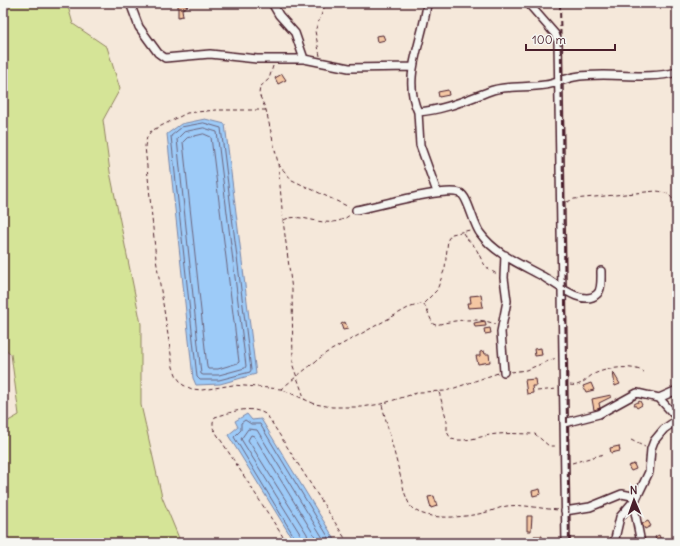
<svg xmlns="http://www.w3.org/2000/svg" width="680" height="546" viewBox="0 0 680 546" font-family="Delius,sans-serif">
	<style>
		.green { fill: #d5e497; stroke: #908261 }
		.water { fill: #9dcbf8; stroke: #7c86a6 }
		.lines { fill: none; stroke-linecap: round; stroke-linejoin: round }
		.shore { stroke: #6b647d; stroke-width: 1 }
		.building { fill: #f4c7a3; stroke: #4a1f2b }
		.minor-casing { stroke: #4a1f2b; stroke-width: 10 }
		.path { stroke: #4a1f2b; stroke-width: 1; stroke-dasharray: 4 3; stroke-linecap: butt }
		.minor { stroke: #f6f6f2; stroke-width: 7 }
		.rail { stroke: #4a1f2b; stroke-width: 2; stroke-dasharray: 6 3; stroke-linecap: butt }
	</style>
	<rect width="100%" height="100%" fill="#f5e8da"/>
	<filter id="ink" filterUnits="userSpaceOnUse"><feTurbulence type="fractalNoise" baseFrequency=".025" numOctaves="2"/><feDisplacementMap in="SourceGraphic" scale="8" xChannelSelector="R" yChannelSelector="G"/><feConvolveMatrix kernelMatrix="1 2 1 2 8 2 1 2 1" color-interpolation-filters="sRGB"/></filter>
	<g filter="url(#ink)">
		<path class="green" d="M3,3H67L73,24L107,47L120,89L103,120L110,172L141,324V405L162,497L181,543H3V424L19,415L11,354L3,347Z"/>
		<path class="water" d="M205,119L225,124L256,374L220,384L196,385L193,378L167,134L181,124Z
			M247,414L252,420L261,419L337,543H295L228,435L238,427L235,421Z"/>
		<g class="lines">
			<path class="shore" d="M204,123L221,128L251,370L250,372L219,380H200L197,377L171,136L182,127Z
				M204,128L217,132L246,366L245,368L219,375H203L201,374L177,139L184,132Z
				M204,134L211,137L239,362L238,363L218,369H208L207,367L183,142L187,138Z
				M298,543L234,437L241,430V423L245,420L251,424H260L332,543
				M303,543L302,537L241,439L248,429L257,430L326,543
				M309,543L307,534L248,440L251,435L254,436L319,543"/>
		</g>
		<path class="building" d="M180,4L188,6L182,9L183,16L178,17V6Z
			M383,35L385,40L377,42L376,36Z
			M282,74L286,80L278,84L275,78Z
			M448,90L449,95L439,97L438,92Z
			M481,295L483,307L468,308L467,303H471L470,296Z
			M485,321L486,326L475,327L474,323Z
			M345,322L348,329L343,330L341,324Z
			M490,328L491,333L485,334L484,329Z
			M541,348L542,355L535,356L534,349Z
			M484,351L485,354H489L490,362L478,364L476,356H480V352Z
			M613,372L620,384L615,386Z
			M535,379L536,386H532L533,393L527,394L525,380Z
			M591,383L594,390L586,392L583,386Z
			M611,395V397L599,403L600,408L594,410L592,399Z
			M640,401L642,405L637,408L634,404Z
			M619,446L620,451L611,453L610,448Z
			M634,464L636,469L631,471L628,466Z
			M540,489L541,494L533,496L532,491Z
			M434,496L437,506L431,508L428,497Z
			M527,516H532L531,531H527Z
			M648,521L651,526L645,529L642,524Z
			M659,535L662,543H657L655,537Z
			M534,536H542V541L534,540Z"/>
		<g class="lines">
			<defs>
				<path id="minor" d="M130,3L139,27L158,53L165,58L210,54L257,59H304L349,68L412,67
					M272,3L279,15L295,33L304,59
					M427,3C424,40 401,76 418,112C445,110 468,99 493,90C510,85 528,88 545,85C555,84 564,79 574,77C608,71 644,81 677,72
					M528,3L555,34L558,41L566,543
					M418,112L420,145L437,192
					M356,210C378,206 443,187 460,193C468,196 473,224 480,233C495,254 520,264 542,276C554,282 583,308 597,294C602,290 601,277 601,271
					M504,372L501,332L507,301L504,278L505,255
					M659,398L677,418
					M564,423L599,414L637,393L659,398L677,390
					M633,502L641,543
					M565,511L590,507L622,494L637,497
					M614,543L620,517L637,497L649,472L651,449L654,441L664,429L677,420"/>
			</defs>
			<use href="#minor" class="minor-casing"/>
			<path class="path" d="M320,56L315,31L326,3
				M273,66L269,79L260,87L259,94L266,110L278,163L283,220L292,290L293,366L305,400
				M266,110H216L187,113L151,131L147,137L145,146L156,259L173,367L177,377L183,385L192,389L202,390L233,385L281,389L315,404L332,407H362L381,404L420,392L446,391L498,373
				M278,164L292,180L349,207
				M567,202L574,199L656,191C668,192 671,195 677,207
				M284,220C302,210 328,234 351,214
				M463,233C466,239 471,242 475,247C483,260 481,266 497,274
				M424,304L433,324L436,325C454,320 478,317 495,324
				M511,372L526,370L556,358
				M570,385C580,387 585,380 592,375C605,368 631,364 644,372
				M281,389L326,353L408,308L424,303L437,290L445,268L448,239L452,234L470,230
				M537,391L557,389
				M439,392L447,421V432L451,439C467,443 482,435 498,434C510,433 523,434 535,434L549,446H557
				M382,405L405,494C407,499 409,505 412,508C427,522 469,517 487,512C493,511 500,507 507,506C524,504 542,509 559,510
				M631,440L645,447
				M572,463L604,454
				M287,543L213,428V422L215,417C233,412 250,404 267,415L348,543"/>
			<use href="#minor" class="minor"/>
			<path class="rail" d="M560,3L569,543"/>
		</g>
	</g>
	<rect width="680" height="546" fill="none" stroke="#f6f6f2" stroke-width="16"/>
	<rect x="8" y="8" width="664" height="530" fill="none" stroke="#4a1f2b" stroke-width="1.5" filter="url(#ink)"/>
	<g transform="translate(634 500) rotate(358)" stroke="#f6f6f2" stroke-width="3" paint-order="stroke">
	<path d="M0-3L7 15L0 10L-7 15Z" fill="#4a1f2b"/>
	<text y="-6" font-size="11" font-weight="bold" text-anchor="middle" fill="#4a1f2b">N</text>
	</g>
	<path d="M526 44v6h89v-6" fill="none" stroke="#4a1f2b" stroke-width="2"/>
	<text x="532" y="44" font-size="12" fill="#4a1f2b" stroke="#f6f6f2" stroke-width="3" paint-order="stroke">100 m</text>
</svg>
